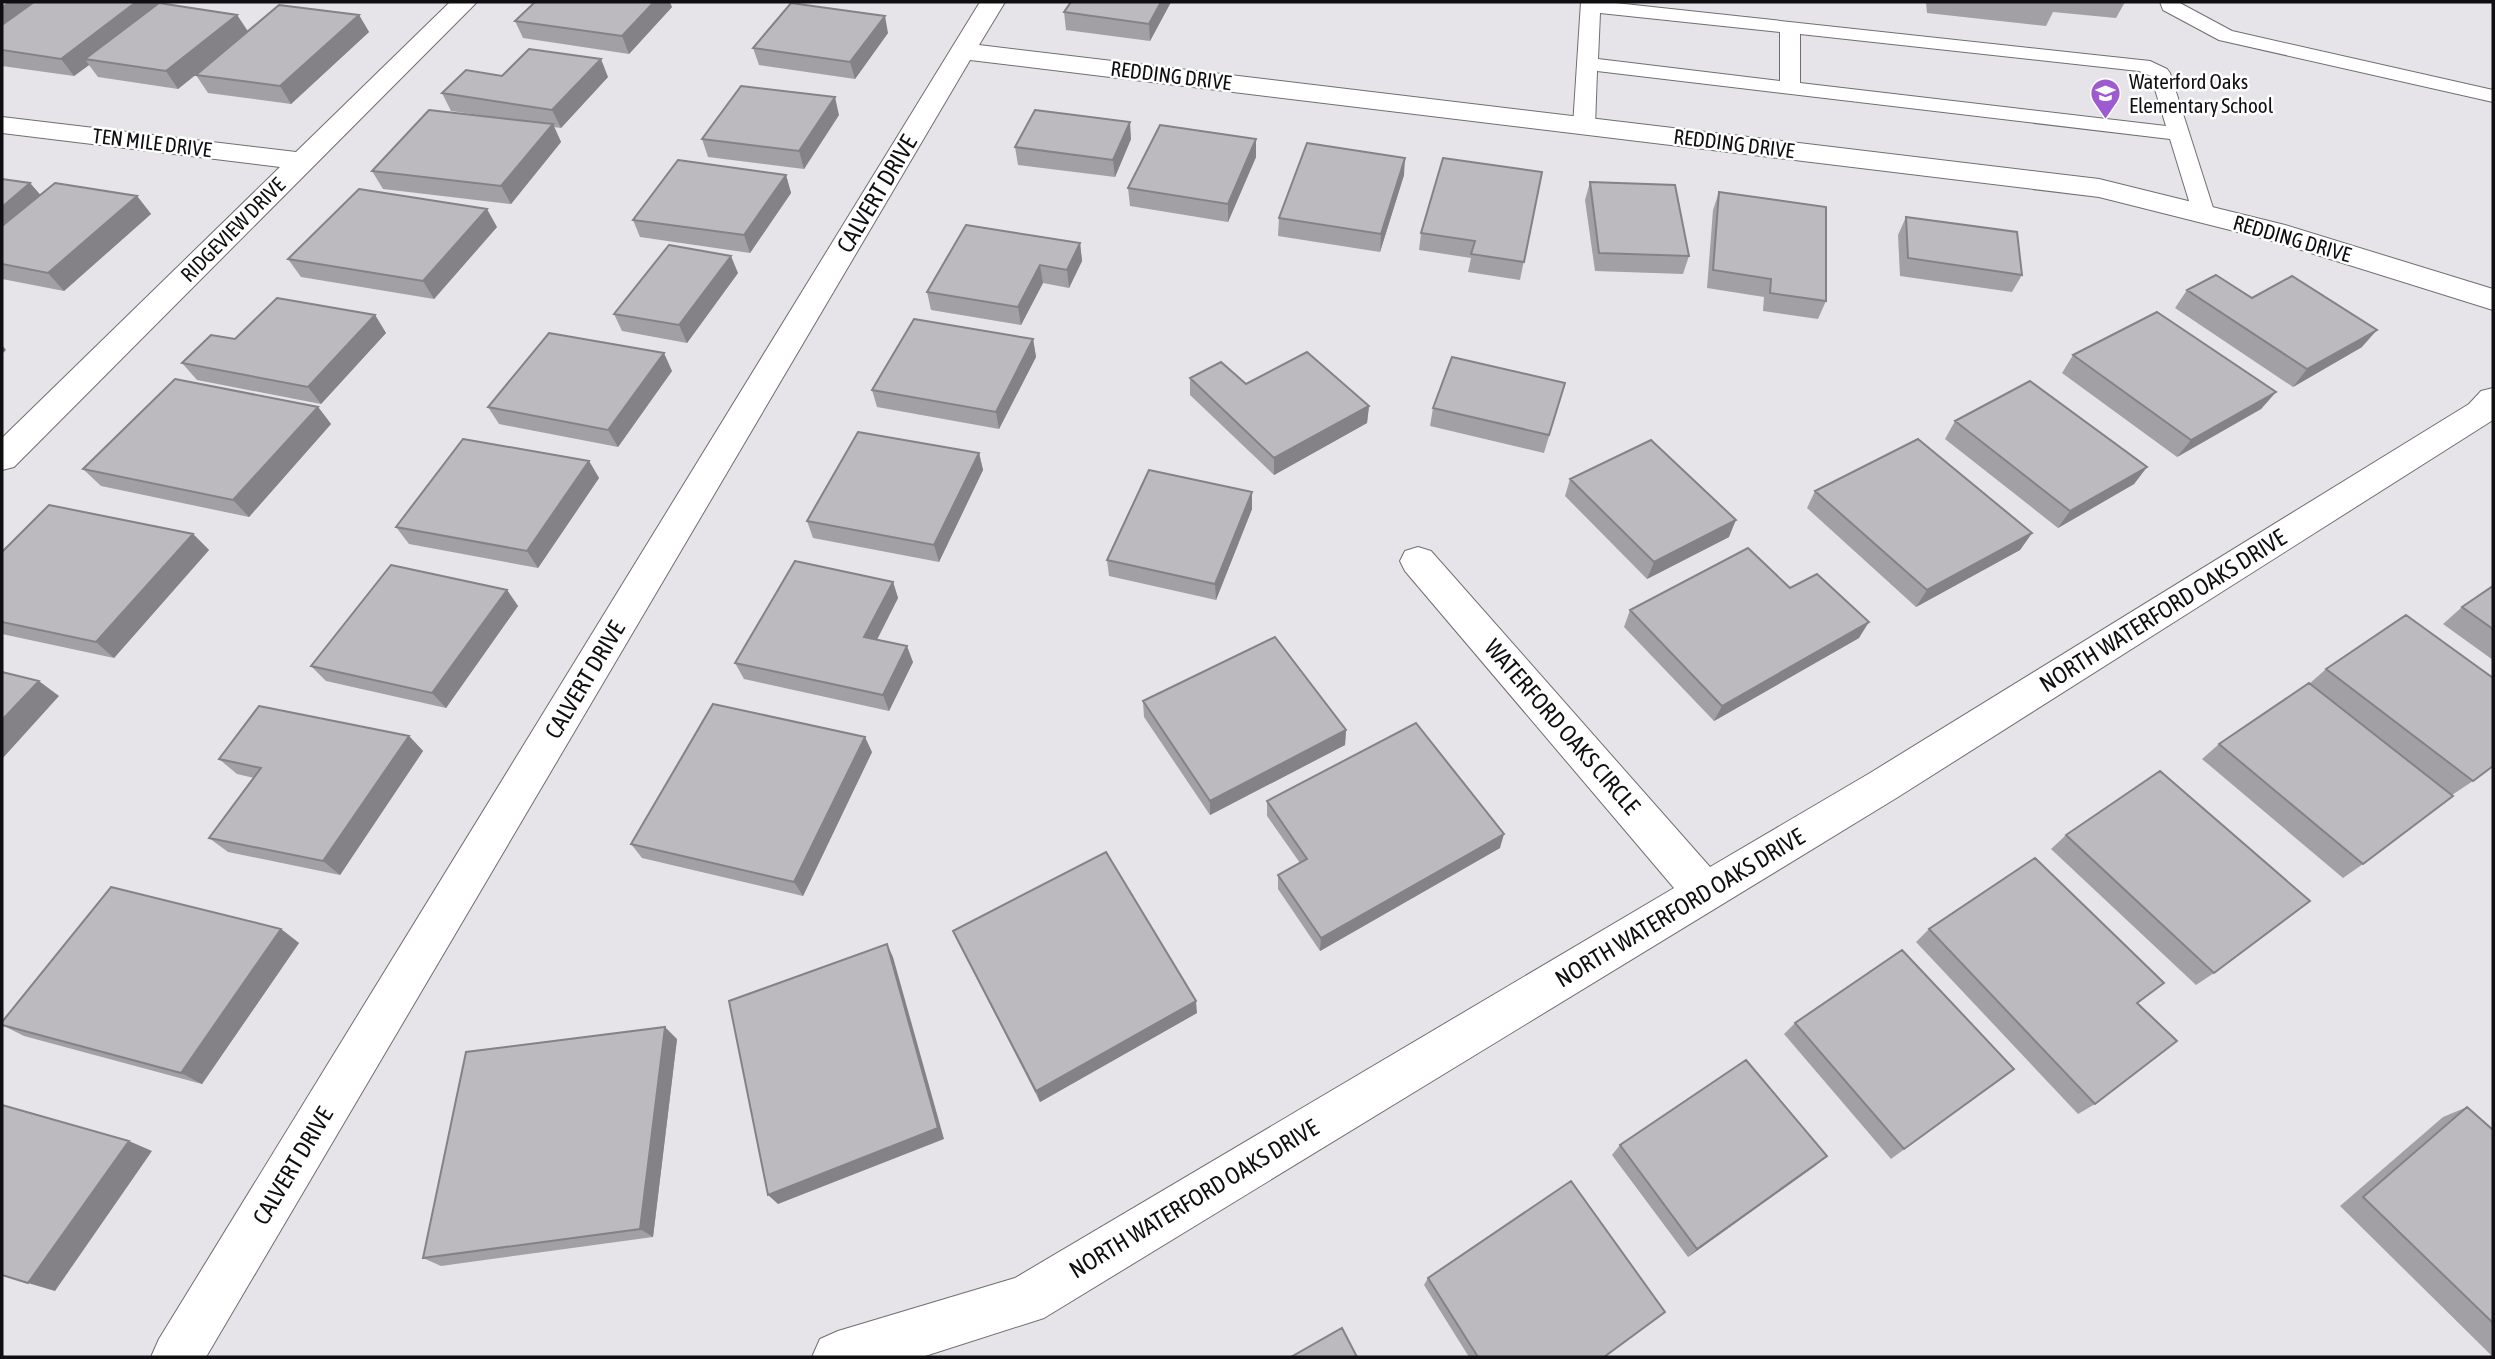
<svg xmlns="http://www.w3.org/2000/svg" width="2495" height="1359" viewBox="0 0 2495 1359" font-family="'Asap Condensed',sans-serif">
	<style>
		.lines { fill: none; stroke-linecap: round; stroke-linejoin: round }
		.lane-casing { stroke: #706e72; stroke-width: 2 }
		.street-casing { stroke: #706e72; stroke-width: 2 }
		.lane { fill: #fff; fill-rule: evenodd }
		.street { fill: #fff; fill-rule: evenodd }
		.wall { fill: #a2a0a4 }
		.shaded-wall { fill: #848286 }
		.building { fill: #bcbabf; stroke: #848286; stroke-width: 2 }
		.labels { text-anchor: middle; stroke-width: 5; stroke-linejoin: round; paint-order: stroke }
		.far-street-label { font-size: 21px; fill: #0f0e10; stroke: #fff }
		.far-poi-label { font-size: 21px; fill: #0f0e10; stroke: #fff; text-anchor: start }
		.street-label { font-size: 24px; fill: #0f0e10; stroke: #fff }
	</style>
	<rect width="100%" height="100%" fill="#e7e4e9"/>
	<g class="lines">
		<defs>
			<path id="lane" d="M1581,2H1606L2150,61L2167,69L2170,73L2215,214L2212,219H2196L2193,214L2170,139L1597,71L1595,126L1592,131H1576L1573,126ZM1600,13L1780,32V81L1598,59ZM1800,34L2139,71L2151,76L2166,126L1800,83Z
				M2160,2H2178L2232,31L2493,90V102L2219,40L2163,10Z"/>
			<path id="street" d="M450,2H477L14,467L2,470V438L280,167L2,133V117L296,152Z
				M980,2H1005L979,45L2099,179L2285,225L2493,289V310L2266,239L2099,197L970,60L206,1357H151L159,1339Z
				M2493,388V420L1898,797L1044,1318L922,1357H812L820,1339L838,1331L1015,1278L1674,888L1405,571L1400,561L1405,551L1418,547L1431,551L1710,867L1870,773L2469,404L2481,391Z"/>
		</defs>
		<use href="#lane" class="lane-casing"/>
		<use href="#street" class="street-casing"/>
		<use href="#lane" class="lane"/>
		<use href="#street" class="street"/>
	</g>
	<path class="wall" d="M158,2L159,3L237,15L248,31L359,15L369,32L291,104L208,93L196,75L202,70L178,89L98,77L89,65L74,76L2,66V50Z
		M1071,2H1171L1150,41L1066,30L1064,12Z
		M1926,2H2125L2116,18L2053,12L2046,26L1927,13Z
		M672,7L629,54L523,38L515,21Z
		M888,33L855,79L759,65L753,48Z
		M502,76L608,77L561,128L554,127L561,142L511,204L383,189L372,171L493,117L451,111L442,93Z
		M839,115L804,169L708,157L702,139Z
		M1131,139L1115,177L1018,165L1015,147Z
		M1256,139V157L1228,222L1130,206L1128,188Z
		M1542,172L1520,280L1468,272L1471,258L1419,250L1421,233Z
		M786,175L791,193L750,253L640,237L633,220Z
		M1404,175L1380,252L1278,236L1279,218Z
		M2,179L30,183L40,195L137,196L151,214L64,291L2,279Z
		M1590,182L1689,256L1683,274L1595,271L1585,200Z
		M1719,192L1826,301L1818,319L1763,311L1764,297L1707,288L1713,210Z
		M1906,217L2022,275L2012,292L1900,276L1898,235Z
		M497,227L434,299L301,277L288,259Z
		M1080,243L1082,261L1069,288L1043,283L1021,325L931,310L927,292Z
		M738,273L687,343L622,331L614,314Z
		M2187,290L2252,298L2362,347L2293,387L2175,308Z
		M375,315L386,333L321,404L197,380L182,363L235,339Z
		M1033,339L1036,357L999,429L877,407L872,390Z
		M2073,355L2276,392L2261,409L2177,457L2062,373Z
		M672,371L618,447L499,424L488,407Z
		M1190,378L1246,384L1369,406L1367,423L1274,475L1190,395Z
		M1565,383L1544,453L1430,426L1433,408Z
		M318,407L331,424L249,517L101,486L83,469Z
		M1955,421L2147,467L2134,484L2058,528L1945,439Z
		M979,453L983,470L939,562L813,538L807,521Z
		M589,461L599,478L538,568L409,544L396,527Z
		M1570,479L1729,537L1647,579L1565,496Z
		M1815,491L2032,533L2020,550L1916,607L1807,508Z
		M1252,509L1216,600L1109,576L1107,560Z
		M193,534L209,550L114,658L2,634V552Z
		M893,582L898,598L877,640L913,662L889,711L744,679L735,663Z
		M2493,586V660L2443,624L2462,607Z
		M507,590L518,606L446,708L326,681L311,666Z
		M1630,610L1859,638L1714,721L1624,627Z
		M2326,669L2473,781L2452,795L2363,864L2343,878L2202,759L2219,744L2309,684Z
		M1143,701L1346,730L1345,745L1210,815L1144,717Z
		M409,736L423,751L340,875L228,852L209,838L254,778L237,774L219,759Z
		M872,752L803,896L642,858L631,844Z
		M1267,801L1500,848L1320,951L1278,889V875L1300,863L1267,816Z
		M2066,835L2214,973L2196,985L2051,849Z
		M281,929L299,943L202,1084L24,1036L2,1025Z
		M1929,929L2137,1003L2095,1104L2078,1114L1916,942Z
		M953,931L1197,1013L1040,1102L959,944Z
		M1795,1023L2014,1069L1891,1159L1784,1034Z
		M677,1039L653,1237L441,1266L423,1258Z
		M2467,1107L2493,1130V1357L2340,1206L2443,1117Z
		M1620,1145L1815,1166L1688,1257L1612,1155Z
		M1428,1278L1604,1357H1469L1424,1285Z"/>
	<path class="shaded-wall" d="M8,2H47L2,33V6Z
		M136,2H158L162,8L85,59L89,65L74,76L61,59Z
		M654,2H670L672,7L629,54L622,36Z
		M1161,2H1171L1150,41L1149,24Z
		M237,15L248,32L178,89L166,71Z
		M359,15L369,32L291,104L280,86Z
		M885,16L888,33L855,79L850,62Z
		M601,59L608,77L561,128L552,110Z
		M835,97L839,115L804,169L799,151Z
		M1130,122L1131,139L1115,177L1113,160Z
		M553,124L561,142L511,204L501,186Z
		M1256,139V157L1228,222V204Z
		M1405,158L1404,175L1380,252L1381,234Z
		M786,175L791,193L750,253L744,235Z
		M30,183L45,200L2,238V207Z
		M137,196L151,214L64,291L48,273Z
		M487,209L497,227L434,299L423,281Z
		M1080,243L1082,261L1069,288L1067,270Z
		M731,256L738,273L687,343L679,325Z
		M1040,265L1043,283L1021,325L1018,307Z
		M375,315L386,333L321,404L308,387Z
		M2377,330L2362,347L2293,387L2307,369Z
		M1033,339L1036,357L999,429L996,412Z
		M2,345L6,350L2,354Z
		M664,353L672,371L618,447L608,430Z
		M2276,392L2261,409L2177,457L2191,440Z
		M1369,406L1367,423L1274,475V458Z
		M318,407L331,424L249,517L233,500Z
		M979,453L983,470L939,562L934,545Z
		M589,461L599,478L538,568L527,551Z
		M2147,467L2134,484L2058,528L2070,511Z
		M1252,492V509L1216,600L1215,584Z
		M1736,520L1729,537L1647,579L1654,562Z
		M2032,533L2020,550L1916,607L1927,590Z
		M193,534L209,550L114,658L96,642Z
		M893,582L898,598L870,653L864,637Z
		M507,590L518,606L446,708L432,693Z
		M1869,622L1859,638L1714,721L1722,706Z
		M907,646L913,662L889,711L883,695Z
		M39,681L59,696L2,759V720Z
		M1346,730L1345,745L1210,815V801Z
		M409,736L423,751L340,875L323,861Z
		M865,737L872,752L803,896L794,882Z
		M1504,834L1500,848L1320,951L1321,938Z
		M281,929L299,943L202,1084L181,1073Z
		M887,944L893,957L944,1139L778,1204L768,1195Z
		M1196,1001L1197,1013L1040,1102L1036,1091Z
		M665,1027L677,1039L653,1237L640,1229Z
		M129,1141L152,1151L55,1291L28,1283Z
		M1827,1156L1815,1166L1688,1257L1697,1249Z"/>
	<path class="building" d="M34,2H136L61,59L2,50V25Z
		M535,2H654L622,36L515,21Z
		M1071,2H1161L1149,24L1064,12Z
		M159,3L237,15L166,71L85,59Z
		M791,3L885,16L850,62L753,48Z
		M279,5L359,15L280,86L196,75Z
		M529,49L601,59L552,110L442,93L466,70L502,76Z
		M741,86L835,97L799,151L702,139Z
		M429,110L553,124L501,186L372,171Z
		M1035,110L1130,122L1113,160L1015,147Z
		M1160,125L1256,139L1228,204L1128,188Z
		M1307,143L1405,158L1381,234L1279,218Z
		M1443,158L1542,172L1524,262L1471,254L1475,241L1421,233Z
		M678,160L786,175L744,235L633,220Z
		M2,179L30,183L2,207Z
		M1590,182L1675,185L1689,256L1599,253Z
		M55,183L137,196L48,273L2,264V226Z
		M359,189L487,209L423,281L288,259Z
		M1719,192L1826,207V301L1770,293L1771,279L1713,270Z
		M1906,217L2017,232L2022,275L1908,258Z
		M966,225L1080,243L1067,270L1040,265L1018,307L927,292Z
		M669,245L731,256L679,325L614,314Z
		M2216,275L2252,298L2292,276L2377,330L2307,369L2187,290Z
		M277,298L375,315L308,387L182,363L211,335L235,339Z
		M2157,312L2276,392L2191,440L2073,355Z
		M914,319L1033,339L996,412L872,390Z
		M549,333L664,353L608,430L488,407Z
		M1307,352L1369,406L1274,458L1190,378L1221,362L1246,384Z
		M1452,357L1565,383L1549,435L1433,408Z
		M175,379L318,407L233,500L83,469Z
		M2030,381L2147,467L2070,511L1955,421Z
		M858,432L979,453L934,545L807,521Z
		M463,439L589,461L527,551L396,527Z
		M1918,439L2032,533L1927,590L1815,491Z
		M1651,440L1736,520L1654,562L1570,479Z
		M1149,470L1252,492L1215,584L1107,560Z
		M49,505L193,534L96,642L2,622V552Z
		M1748,548L1790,588L1817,574L1869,622L1722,706L1630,610Z
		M795,561L893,582L864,637L907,646L883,695L735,663Z
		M391,565L507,590L432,693L311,666Z
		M2493,586V629L2462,607Z
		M2406,615L2493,678V766L2473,781L2326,669Z
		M1275,637L1346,730L1210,801L1143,701Z
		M2,672L39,681L2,720Z
		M2309,683L2453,796L2363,864L2219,744Z
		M713,704L865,737L794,882L631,844Z
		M259,706L409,736L323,861L209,838L261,768L219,759Z
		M1416,723L1504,834L1321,938L1278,875L1307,859L1267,801Z
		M2160,771L2310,901L2214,973L2066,835Z
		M1106,852L1196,1001L1036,1091L953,931Z
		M2035,858L2164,983L2137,1003L2177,1041L2095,1104L1929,929Z
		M111,887L281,929L181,1073L2,1025V1022Z
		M887,944L938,1128L768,1195L729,1001Z
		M1902,950L2014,1069L1904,1149L1795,1023Z
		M665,1027L640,1229L423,1258L466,1052Z
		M1746,1060L1827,1156L1697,1249L1620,1145Z
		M2,1105L129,1141L28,1283L2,1275Z
		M2467,1107L2493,1130V1323L2363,1197Z
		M1571,1181L1665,1312L1604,1357H1478L1428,1278Z
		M1342,1328L1357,1357H1291Z"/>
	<defs>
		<symbol id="school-pin" viewBox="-11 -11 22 30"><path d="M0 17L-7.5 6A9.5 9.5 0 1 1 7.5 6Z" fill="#9e5bd0" stroke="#fff"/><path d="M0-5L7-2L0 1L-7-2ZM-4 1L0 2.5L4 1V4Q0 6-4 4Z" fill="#fff"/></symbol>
	</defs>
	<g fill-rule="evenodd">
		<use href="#school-pin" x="2088" y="76" width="35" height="47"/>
	</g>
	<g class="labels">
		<g class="far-street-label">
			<text transform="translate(1171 76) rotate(7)" y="7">REDDING DRIVE</text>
			<text transform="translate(152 143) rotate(7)" y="7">TEN MILE DRIVE</text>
			<text transform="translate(1734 144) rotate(7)" y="7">REDDING DRIVE</text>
			<text transform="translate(233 230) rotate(-45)" y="7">RIDGEVIEW DRIVE</text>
			<text transform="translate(2292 239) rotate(16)" y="7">REDDING DRIVE</text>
		</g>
		<g class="far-poi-label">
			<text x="2129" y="89">Waterford Oaks<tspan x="2129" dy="24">Elementary School</tspan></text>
		</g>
		<g class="street-label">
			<text transform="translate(877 194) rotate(-59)" y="8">CALVERT DRIVE</text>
			<text transform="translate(2163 611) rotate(-32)" y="8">NORTH WATERFORD OAKS DRIVE</text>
			<text transform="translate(585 680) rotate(-59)" y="8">CALVERT DRIVE</text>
			<text transform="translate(1562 727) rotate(49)" y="8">WATERFORD OAKS CIRCLE</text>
			<text transform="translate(1680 908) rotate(-31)" y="8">NORTH WATERFORD OAKS DRIVE</text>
			<text transform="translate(293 1166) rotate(-59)" y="8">CALVERT DRIVE</text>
			<text transform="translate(1194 1199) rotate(-31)" y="8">NORTH WATERFORD OAKS DRIVE</text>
		</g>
	</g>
	<rect width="2495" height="1359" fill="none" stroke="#0f0e10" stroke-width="7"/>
</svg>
